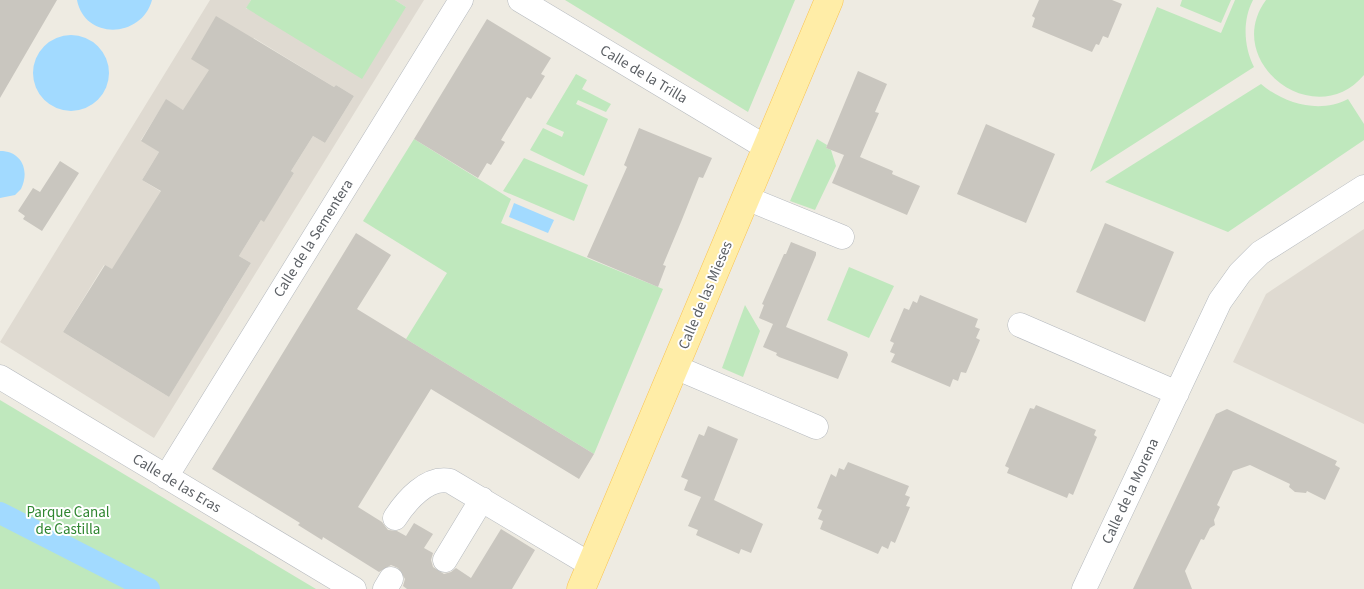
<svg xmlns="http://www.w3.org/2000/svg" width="1364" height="589" viewBox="0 0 1364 589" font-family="'Source Sans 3',sans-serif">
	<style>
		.education { fill: #dfdad1; fill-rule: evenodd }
		.green { fill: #bfe8bd }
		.water { fill: #a2daff }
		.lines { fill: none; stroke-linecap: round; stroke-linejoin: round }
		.canal { stroke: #a2daff; stroke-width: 22 }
		.building { fill: #c9c6bf }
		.minor-casing { stroke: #b5b9be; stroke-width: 25 }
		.major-casing { stroke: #fac350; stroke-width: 29 }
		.minor { stroke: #fff; stroke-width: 24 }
		.major { stroke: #ffeda7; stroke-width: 28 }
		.labels { text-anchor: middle; stroke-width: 4; stroke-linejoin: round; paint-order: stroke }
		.street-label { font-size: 15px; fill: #5b5f64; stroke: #fff }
		.park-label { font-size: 15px; fill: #2f8630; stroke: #fff }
	</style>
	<rect width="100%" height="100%" fill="#eeebe2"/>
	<path class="education" d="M210,0H251L246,9L406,7L395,0H424L154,438L0,342ZM254,38L334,87L336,85L354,96L325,143L313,136L291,171L294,173L264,221L261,220L239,256L251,263L223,309L222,229L142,180L159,152L141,140L166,100L183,110L229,81ZM104,265L210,329L169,397L63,332Z
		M1364,229V424L1233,362L1266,294Z"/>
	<path class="green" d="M251,0H395L406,7L362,79L246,8Z
		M565,0H795L748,112Z
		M1182,0H1231L1221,23L1180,6Z
		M1235,0H1253C1242,21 1244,47 1254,67L1090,172L1157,7L1221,33Z
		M1266,0H1364V75C1314,134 1221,61 1266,0Z
		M576,74L587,80L582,89L611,104L606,112L578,100L576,104L608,119L584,176L530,150L543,128L562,137L564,132L546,124Z
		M1261,84C1284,104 1320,114 1348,99L1364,124V140L1228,232L1105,182Z
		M414,139L511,199L501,223L663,289L594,454L406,339L447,273L363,221Z
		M817,139L827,145L826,148L831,150L836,166L815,210L790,201Z
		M524,158L588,185L574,221L503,191Z
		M849,267L894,286L869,338L827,320Z
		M745,305L760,331L743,377L722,368Z
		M0,400L316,589H0Z"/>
	<path class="water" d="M77,0H152C142,38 85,41 77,0Z
		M33 73a38 38 0 1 1 76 0a38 38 0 1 1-76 0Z
		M0,151C22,151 30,171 21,189L15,195L0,198Z
		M514,203L554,220L548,233L509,217Z"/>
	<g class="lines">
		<path class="canal" d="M0,513L149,589"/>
	</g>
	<path class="building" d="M0,0H57L0,98Z
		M1039,0H1112L1122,4L1108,38L1103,36L1099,45L1096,44L1092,52L1032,27L1035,18L1032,16Z
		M216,16L334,87L336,85L354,96L325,143L313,136L291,171L294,173L264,222L261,220L239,256L251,263L169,397L63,332L105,265L112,269L161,191L142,180L159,152L141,141L166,99L183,110L209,70L191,59Z
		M487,19L551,58L541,74L545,76L531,99L527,97L501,140L505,142L491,165L487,163L478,178L414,139Z
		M858,71L887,84L875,112L879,113L860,157L893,171L892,174L920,186L907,215L832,183L844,155L826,148Z
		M986,124L1055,154L1026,223L957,194Z
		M639,128L712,158L703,178L699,177L681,222L663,265L666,266L658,287L587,257L627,167L624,165Z
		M60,161L79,173L42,231L23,219L25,216L18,211L33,188L40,192Z
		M1105,223L1174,252L1145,322L1076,292Z
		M356,233L391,255L357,309L594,454L579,479L431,389L358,507L382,522L388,530L397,531L406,536L414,523L433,534L424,548L433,553L431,560L433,567L444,574L451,572L456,568L471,578L501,529L535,550L512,589H407L403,586L405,579L398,568L391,565L379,572L323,537L322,540L298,525L300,523L212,469Z
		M791,242L816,252V255L786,327L847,352L848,355L838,379L779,357L776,355L777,353L763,347L773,324L759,318L764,305L762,304L784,254H786Z
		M920,295L978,319L975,327L980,329L976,338L980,340L966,373L961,372L958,381L953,379L950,387L891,362L895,354L890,352L894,343L890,341L904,308L909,310L913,301L917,303Z
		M1036,405L1096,430L1094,435L1097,437L1073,495L1069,493L1067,498L1007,473L1009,468L1005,466L1030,408L1034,409Z
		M1227,409L1337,461L1335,465L1340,468L1325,500L1307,491L1306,493L1295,492L1289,487L1290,484L1250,465L1233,471L1217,505L1220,507L1214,520L1215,525L1210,528L1204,540L1201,539L1185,571L1192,589H1133L1216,414Z
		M708,426L738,439L714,500L763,524L751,553L741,549L739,554L696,535L698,530L688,526L701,497L684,490L688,480L681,477L699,434L704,436Z
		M848,462L909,486L905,495L910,497L906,506L910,507L895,543L891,541L888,549L882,546L878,554L820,529L823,521L818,519L822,510L817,508L831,474L836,477L839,468L844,470Z"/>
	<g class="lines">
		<defs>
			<path id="minor" d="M520,0L767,148
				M746,198L842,237
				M1020,325L1177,393
				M675,367L816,427
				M0,377L354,589
				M166,477L461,0
				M395,518C406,501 427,476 450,481L591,565
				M445,560L482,499
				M385,589L391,579
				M1084,589L1220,301L1240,273L1260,253L1364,187"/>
			<path id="major" d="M581,589L829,0"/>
		</defs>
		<use href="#minor" class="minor-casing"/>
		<use href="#major" class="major-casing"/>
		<use href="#minor" class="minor"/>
		<use href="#major" class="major"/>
	</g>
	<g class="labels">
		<g class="street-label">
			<text transform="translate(644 74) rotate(31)" y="5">Calle de la Trilla</text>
			<text transform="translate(313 238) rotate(-58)" y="5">Calle de la Sementera</text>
			<text transform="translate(705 295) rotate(-67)" y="5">Calle de las Mieses</text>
			<text transform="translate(177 483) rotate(31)" y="5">Calle de las Eras</text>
			<text transform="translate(1130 491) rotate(-65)" y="5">Calle de la Morena</text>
		</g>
		<g class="park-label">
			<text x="68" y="517">Parque Canal<tspan x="68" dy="17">de Castilla</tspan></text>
		</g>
	</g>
</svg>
